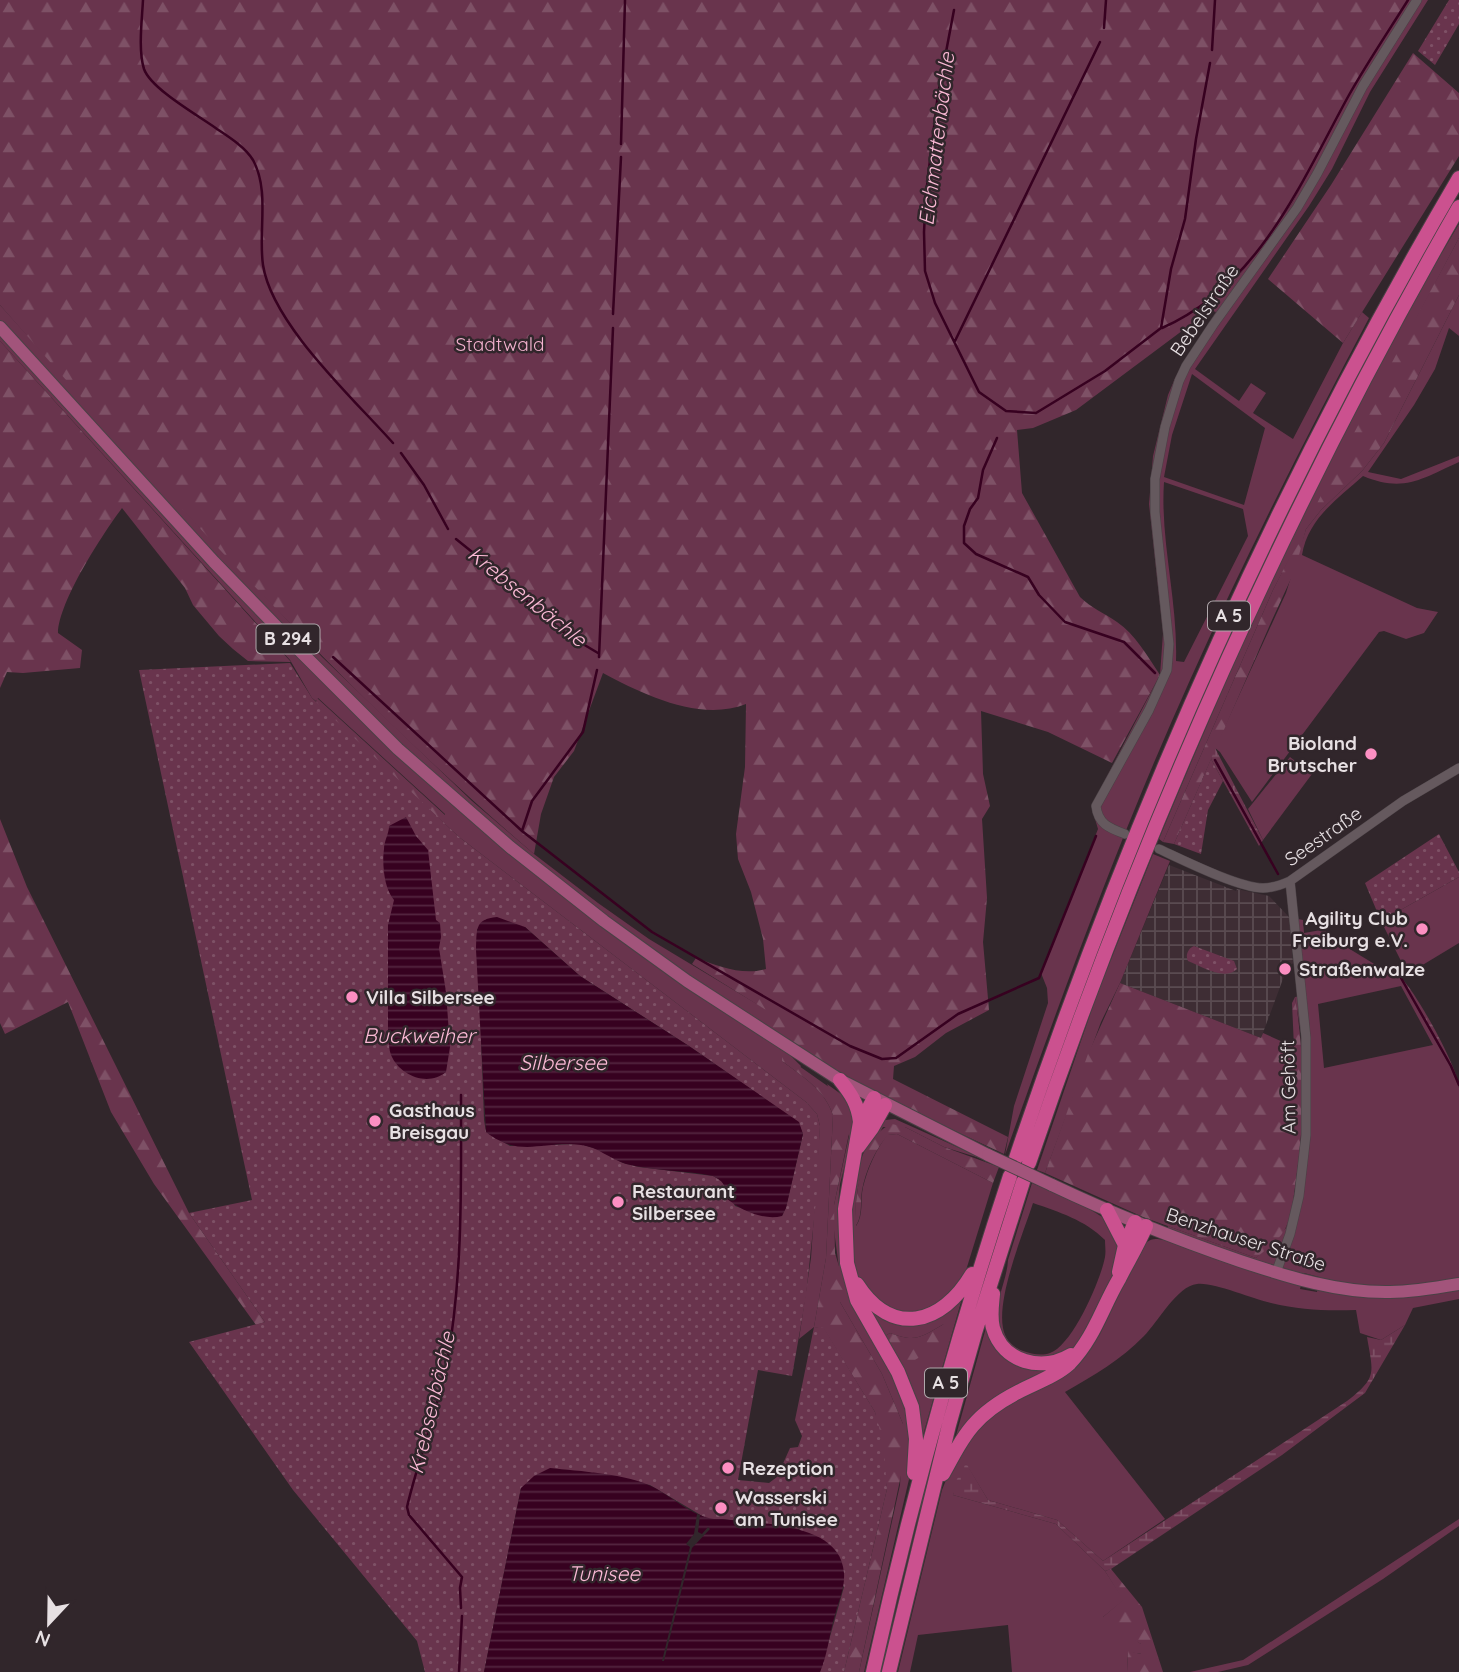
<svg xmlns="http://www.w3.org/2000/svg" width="1459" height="1672" viewBox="0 0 1459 1672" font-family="Quicksand,sans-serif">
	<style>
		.industrial { fill: url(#industrial-grid) }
		.grass { fill: #69344d; fill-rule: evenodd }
		.forest { fill: url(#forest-firs) }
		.wetland { fill: url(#wetland-marsh) }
		.park { fill: url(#park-dots); fill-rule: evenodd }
		.water { fill: url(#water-rules) }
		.pier { fill: #31262b }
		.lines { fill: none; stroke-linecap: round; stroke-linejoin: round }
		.stream { stroke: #370120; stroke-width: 2.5 }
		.minor-casing { stroke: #4a4145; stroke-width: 10 }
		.major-casing { stroke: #4a4145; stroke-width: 14 }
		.highway-casing { stroke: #4a4145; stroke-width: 16 }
		.minor { stroke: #65595e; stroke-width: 9 }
		.major { stroke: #a2547b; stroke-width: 12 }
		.highway { stroke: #cb518f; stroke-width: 14 }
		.major-bridge-casing { stroke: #4a4145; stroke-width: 14; stroke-linecap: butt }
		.major-bridge { stroke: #a2547b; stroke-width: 12 }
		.poi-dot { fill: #fc8fc2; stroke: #31262b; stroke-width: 2.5 }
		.labels { text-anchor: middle; stroke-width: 5; stroke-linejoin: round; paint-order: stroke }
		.shield { fill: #31262b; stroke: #b0a8ac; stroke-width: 2 }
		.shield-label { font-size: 18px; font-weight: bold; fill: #e7e0e3 }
		.street-label { font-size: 19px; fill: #e7e0e3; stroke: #31262b }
		.park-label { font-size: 19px; fill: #f4b2cf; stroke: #31262b }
		.poi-label { font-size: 19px; font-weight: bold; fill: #e7e0e3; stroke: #31262b; text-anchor: start }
		.water-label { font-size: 21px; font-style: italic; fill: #fbb9d5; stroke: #31262b }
	</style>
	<defs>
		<pattern id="industrial-grid" width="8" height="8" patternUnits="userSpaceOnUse" patternTransform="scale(1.75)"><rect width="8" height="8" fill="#3e2d34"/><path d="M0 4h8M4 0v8" fill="none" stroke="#5a4b51"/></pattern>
		<pattern id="forest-firs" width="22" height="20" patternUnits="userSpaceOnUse" patternTransform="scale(1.75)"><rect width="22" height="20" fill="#69344d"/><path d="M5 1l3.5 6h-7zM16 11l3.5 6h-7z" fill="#7e5166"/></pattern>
		<pattern id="wetland-marsh" width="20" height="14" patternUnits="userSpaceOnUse" patternTransform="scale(1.75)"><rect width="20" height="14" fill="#69344d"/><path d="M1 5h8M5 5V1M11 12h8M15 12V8" fill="none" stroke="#7e5166"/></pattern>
		<pattern id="park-dots" width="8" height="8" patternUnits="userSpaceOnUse" patternTransform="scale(1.75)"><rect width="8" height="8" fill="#69344d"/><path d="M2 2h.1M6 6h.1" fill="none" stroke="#7e5166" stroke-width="1.8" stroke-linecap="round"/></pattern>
		<pattern id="water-rules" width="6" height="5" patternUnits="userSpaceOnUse" patternTransform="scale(1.75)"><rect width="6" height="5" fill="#370120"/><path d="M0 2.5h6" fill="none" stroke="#542640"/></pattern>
	</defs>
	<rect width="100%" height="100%" fill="#31262b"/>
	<path class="industrial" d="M1169,865L1236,891L1237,889L1269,896L1289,917L1293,963L1286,971L1261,1038L1120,983Z"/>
	<path class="grass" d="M1408,0H1428L1370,92L1332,169L1309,206L1195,369L1239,401L1251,383L1266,393L1253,413L1293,439L1343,343L1362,312L1369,318C1306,437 1245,557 1190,680C1120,835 1062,995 1005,1155L1014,1106L1048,1003L1047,988L1041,973L1098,829L1093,812V803L1160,675L1163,633L1149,504L1153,456L1168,395L1176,376L1216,312L1210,310L1230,288L1292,204L1353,88ZM1192,374L1265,428L1244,505L1164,477L1172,435ZM1164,482L1243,509L1248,536L1184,662L1176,661C1178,601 1160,541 1164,482Z
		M1459,224V238L1273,590L1163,842L1159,839C1246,629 1341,419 1459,224Z
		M1459,295V336L1449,328L1435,369L1414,405L1368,472L1401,479L1459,456V462C1421,479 1404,493 1363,476C1337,499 1308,519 1302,555L1417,608L1438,612L1424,633L1406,639L1384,631L1379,632L1252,802L1220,752L1215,748L1286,593L1306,529L1321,510L1362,471L1384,443Z
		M0,305L194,521L277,609L322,657L472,801L534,854L598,903L649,939L767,1010L788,1053L801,1066L800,1068L782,1061C803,1077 824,1089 833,1115L826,1258L814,1327L799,1339L811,1258L820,1126L817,1114L806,1102L459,837L445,824V814L318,698L316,701L312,698L290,660L0,341Z
		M1290,757L1312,774L1263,840L1248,809Z
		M1153,854L1170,861L1120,983L1101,1022L1045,1173L1037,1170L1096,997Z
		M1459,877V943L1401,978L1452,1070L1459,1088V1299L1413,1308L1405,1325L1381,1340L1360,1333L1356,1310C1325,1311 1301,1310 1271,1303C1252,1299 1214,1282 1197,1284C1177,1286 1158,1322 1144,1336C1121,1360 1094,1375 1065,1392L1165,1519L1103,1561L1057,1520L988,1500L966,1464L953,1495L1056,1524L1105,1571L1124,1600L1103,1617L1141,1644L1142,1654L1128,1652L1127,1672H1012L1008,1625L918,1635L910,1672H898L942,1490L957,1453L996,1410L1086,1354L1100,1334L1140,1251C1147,1241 1150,1237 1163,1240L1168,1226L1256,1258L1286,1228L1295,1191L1302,1136V1039L1295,997L1301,996L1298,919L1303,920L1304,933L1321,930L1331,933L1335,940L1389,973H1400L1405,969L1381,921ZM1401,986L1433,1045L1324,1068L1318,1004ZM1304,1273L1319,1277L1317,1292L1300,1289Z
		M827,1084L852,1102L856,1123L840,1184L838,1205L840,1255L908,1405L910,1475L864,1672H859L900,1485L903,1424L882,1374L840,1302L839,1268L834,1230V1205L849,1136Z
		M895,1119L986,1160L944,1147L905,1127H883C864,1157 853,1190 856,1226C864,1215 860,1200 863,1187C868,1167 876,1150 887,1135L897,1134L993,1183L963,1280L936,1310L895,1313C885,1306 871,1299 864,1290C844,1264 850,1193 860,1163C864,1149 872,1136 879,1124L885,1120Z
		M1032,1183C1051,1191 1108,1213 1116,1231C1118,1237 1119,1251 1118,1258C1113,1279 1084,1348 1063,1355C1053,1359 1036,1357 1025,1358C1018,1352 1004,1344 1000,1336C988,1313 1007,1284 1008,1260ZM1033,1203C1059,1212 1085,1220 1105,1240C1105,1246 1106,1251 1105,1257C1101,1279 1073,1345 1050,1353C1042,1356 1031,1354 1023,1351C1013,1347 1005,1340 1003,1328C997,1296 1023,1234 1033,1203Z
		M958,1301L961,1302L921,1442L901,1369L944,1324C921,1337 916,1343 890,1333L882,1338L866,1303L887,1318Z
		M987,1324L999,1348L1056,1366L955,1439Z
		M1459,1519V1526L1383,1579L1248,1665L1218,1672H1190L1243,1660Z"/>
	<path class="forest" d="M0,0H1408L1353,88L1292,204L1230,288L1210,310L1076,410L1033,428L1017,430L1022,493L1080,597C1091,608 1104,613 1117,622C1135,634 1148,657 1160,675L1112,763L1048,732L981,711L983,774L990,806L982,819L987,898L983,942L989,1010L946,1033L915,1057L894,1066L893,1079L1008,1137L1004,1154L879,1095L813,1057L762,1024L766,1010L692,964L696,958C719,966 742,976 766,969L763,939L751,892L738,859L736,834L745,767L746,704C700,722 644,695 603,673L574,751L554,777L541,814L534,854C340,688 168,497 0,305Z
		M1413,53L1459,93V156L1343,343L1268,279L1331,185Z
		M1459,238V295L1384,443L1362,471L1321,510L1306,529L1295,570L1272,620L1174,844L1163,842L1273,590L1333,472Z
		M0,341L291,662L248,661L233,649L219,636L193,605L185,588L122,508C102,535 59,601 58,633L82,650L80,668L23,673L7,672L0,688Z
		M317,698L445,815V824L315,706Z
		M0,819L27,887L189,1213L265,1322L256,1325L154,1184L111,1112L68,1002L5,1034L0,1023Z
		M1120,983L1261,1038L1263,1033L1294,1047L1292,1003L1295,997C1305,1057 1305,1119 1296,1180C1294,1194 1292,1214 1286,1227C1280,1240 1266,1249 1256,1258L1143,1217L1045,1173L1088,1054Z
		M782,1054L846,1099L852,1119L834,1205L835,1253L846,1290L840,1302L882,1374L903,1424L906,1452L859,1672H844L887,1489L875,1412L824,1329L814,1327L826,1258L833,1115C824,1089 803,1077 782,1061Z
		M892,1124L905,1127L944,1147L999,1167L993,1183L897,1134L888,1135C875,1150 866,1170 862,1190C860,1203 863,1216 855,1227C855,1199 861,1134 892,1124Z
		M944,1324L949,1329L946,1340L901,1369L882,1338L890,1333C916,1343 921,1337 944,1324Z
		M1111,1569L1142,1607L1163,1672H1127L1128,1651L1141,1654V1644L1104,1623L1103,1617L1123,1600L1105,1571Z"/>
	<path class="wetland" d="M1215,748L1263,840L1259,846L1211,759Z
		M1401,978C1415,990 1459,1069 1459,1088L1452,1070Z
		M1405,1325L1365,1393L1282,1455L1111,1569L1105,1571L1056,1524L953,1495L956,1481L966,1463L988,1500L1057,1520L1103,1561L1347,1401C1378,1377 1373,1373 1367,1337L1381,1340Z"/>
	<path class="park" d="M1449,0H1459V24L1435,65L1418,51Z
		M290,663L312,698L459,837L806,1102L817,1114L820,1126L817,1191L806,1296L792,1376L758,1370L738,1480L769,1483L777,1477L790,1448L798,1447L802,1436L795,1420L814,1327L824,1328L875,1412L883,1442L887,1489L844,1672H820L844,1587L799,1529L722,1519L709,1520L650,1485L573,1471L521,1488L484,1672H425L417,1641L293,1490L189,1342L265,1322L189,1213L252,1200L139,670ZM525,927L580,976L689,1046L798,1122L803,1134L786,1207L782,1216H763L735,1206L722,1181L713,1176L639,1167L623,1163L597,1149L580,1144L510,1146L486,1132L484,1120L477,929Z
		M1211,759L1223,781L1208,810L1201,854L1174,844Z
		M1439,834L1459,872V877L1381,921L1365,883Z
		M1194,946L1234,961L1237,969C1224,981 1203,967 1188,961C1185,956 1188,948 1194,946Z"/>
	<path class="water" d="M406,817L416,836L428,850L436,920L440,923L441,937L439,948L446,992L450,1047L446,1072C428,1087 400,1076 391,1055C389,1050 389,1043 388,1038V925L394,900C384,889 382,864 384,849C384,841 389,834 389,826Z
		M497,917L525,927L580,976L689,1046L799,1122L803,1134L786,1208L782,1216C764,1221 740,1210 726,1198C727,1186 723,1181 713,1176C684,1170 654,1171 626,1164C610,1159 598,1147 581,1145C544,1140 520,1159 486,1132L476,950C477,930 474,919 497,917Z
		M550,1468C578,1471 629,1474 653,1487C675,1498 696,1521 722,1519C759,1524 841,1522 844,1573C845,1588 839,1600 835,1615C829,1634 828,1654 820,1672H484L521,1488L534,1476Z"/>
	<path class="pier" d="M697,1514L700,1515L698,1532L702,1534L708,1527L710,1529L692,1548L664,1661H662L690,1547L686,1544L694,1534Z"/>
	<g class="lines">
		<path class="stream" d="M143,0C142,20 138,50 144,69C151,89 199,116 217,129C229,137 245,147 253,160C270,191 258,231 263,265C272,324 353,398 393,443
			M954,10L938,94L926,194L924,232L925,271L935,303L979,392L1006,411L1036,413L1105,371L1161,328L1171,269L1185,219L1196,139L1210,63
			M1104,28L1106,0
			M1212,50L1215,0
			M621,144L625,0
			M613,314L621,157
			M1162,328C1260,285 1301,182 1349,95C1367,63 1388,32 1408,0
			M955,341L1100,42
			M997,438L983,470L978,498L970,509L964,526V543L976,554L1028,577L1039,595L1065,622L1124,642L1155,673
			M401,453L424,485L448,529
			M456,539L497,572L535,609L566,634L598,653
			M333,657L522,831L652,932L850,1046L882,1059L896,1058L958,1014L1039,978L1096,836
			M599,657L613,328
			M1215,760L1278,874
			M522,831L532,801L583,732L597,670
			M1401,978L1451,1066L1459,1085
			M461,1095C461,1181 463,1271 448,1357C439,1408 419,1456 407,1507L409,1515L462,1577L460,1588L461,1608
			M459,1672L462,1616"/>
		<defs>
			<path id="minor" d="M1125,834C1109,828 1098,824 1096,806L1149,710L1167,670L1169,644L1155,512V479L1165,427L1179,381L1186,366L1213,325L1297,208L1317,174L1363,86L1417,0
				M1159,849C1183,860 1239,888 1263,888C1273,888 1281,885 1290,881L1403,801L1459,768
				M1276,1273L1290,1234L1299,1196L1306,1135V1038L1290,881"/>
			<path id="major" d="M0,327L214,562L303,654L398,749L510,847L604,921L687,981L840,1080L988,1155
				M1052,1185C1113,1214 1176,1239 1240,1261C1288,1277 1339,1293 1390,1292C1413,1292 1436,1288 1459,1284"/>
			<path id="highway" d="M840,1080C851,1094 858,1104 860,1122L845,1209L847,1263L857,1300L898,1372L912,1407L916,1439L914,1473
				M861,1122L874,1098
				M858,1147L872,1128L885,1105
				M1016,1158C1131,817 1277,488 1459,178
				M1029,1163C1142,831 1284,512 1459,207
				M1107,1210L1125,1245
				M1119,1272L1125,1245L1135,1222
				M857,1284C892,1338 942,1325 972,1274
				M993,1294C992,1305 990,1317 993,1328C1003,1363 1042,1372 1071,1355
				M943,1474C965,1433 975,1414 1018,1392C1035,1383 1056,1376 1070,1363C1094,1338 1102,1308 1119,1279C1128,1261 1138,1245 1146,1226
				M873,1672C910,1504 956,1339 1010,1176
				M889,1672L949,1425L975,1333L1023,1182"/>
		</defs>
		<use href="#minor" class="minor-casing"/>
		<use href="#major" class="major-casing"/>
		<use href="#highway" class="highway-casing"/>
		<use href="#minor" class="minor"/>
		<use href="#major" class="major"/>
		<use href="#highway" class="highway"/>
		<defs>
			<path id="major-bridge" d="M988,1155L1052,1185"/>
		</defs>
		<use href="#major-bridge" class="major-bridge-casing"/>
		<use href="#major-bridge" class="major-bridge"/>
	</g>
	<g class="poi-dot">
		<circle cx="1371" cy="754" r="7"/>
		<circle cx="1422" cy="929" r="7"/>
		<circle cx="1285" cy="969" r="7"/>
		<circle cx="352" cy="997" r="7"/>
		<circle cx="375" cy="1121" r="7"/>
		<circle cx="618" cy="1202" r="7"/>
		<circle cx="728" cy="1468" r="7"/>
		<circle cx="721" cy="1508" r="7"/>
	</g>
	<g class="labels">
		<g class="shield">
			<rect x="1208" y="601.5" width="42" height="29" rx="5"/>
			<rect x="256.5" y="624.5" width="63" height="29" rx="5"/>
			<rect x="925" y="1368.5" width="42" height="29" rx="5"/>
		</g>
		<g class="shield-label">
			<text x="1229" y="622">A 5</text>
			<text x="288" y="645">B 294</text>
			<text x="946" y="1389">A 5</text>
		</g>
		<g class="street-label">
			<text transform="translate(1204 310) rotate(-56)" y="7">Bebelstraße</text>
			<text transform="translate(1323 836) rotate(-35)" y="7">Seestraße</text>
			<text transform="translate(1288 1087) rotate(-91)" y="7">Am Gehöft</text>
			<text transform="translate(1246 1239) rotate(18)" y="7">Benzhauser Straße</text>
		</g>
		<g class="park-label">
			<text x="500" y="351">Stadtwald</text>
		</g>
		<g class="poi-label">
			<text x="1357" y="750" text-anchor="end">Bioland<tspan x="1357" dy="22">Brutscher</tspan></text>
			<text x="1408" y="925" text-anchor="end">Agility Club<tspan x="1408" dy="22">Freiburg e.V.</tspan></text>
			<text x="1299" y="976">Straßenwalze</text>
			<text x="366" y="1004">Villa Silbersee</text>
			<text x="389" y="1117">Gasthaus<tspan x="389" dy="22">Breisgau</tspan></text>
			<text x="632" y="1198">Restaurant<tspan x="632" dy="22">Silbersee</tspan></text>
			<text x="742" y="1475">Rezeption</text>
			<text x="735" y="1504">Wasserski<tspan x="735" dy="22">am Tunisee</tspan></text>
		</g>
		<g class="water-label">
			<text transform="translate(937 139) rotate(-83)" y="7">Eichmattenbächle</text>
			<text transform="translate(527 597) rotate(39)" y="7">Krebsenbächle</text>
			<text x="419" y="1043">Buckweiher</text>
			<text x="563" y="1070">Silbersee</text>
			<text transform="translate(432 1403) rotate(-77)" y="7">Krebsenbächle</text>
			<text x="604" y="1581">Tunisee</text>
		</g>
	</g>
	<g transform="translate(49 1623) rotate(202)" stroke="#31262b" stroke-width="5" paint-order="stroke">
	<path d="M0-5L12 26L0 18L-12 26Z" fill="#e7e0e3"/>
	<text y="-10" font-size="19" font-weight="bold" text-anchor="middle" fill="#e7e0e3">N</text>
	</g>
</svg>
